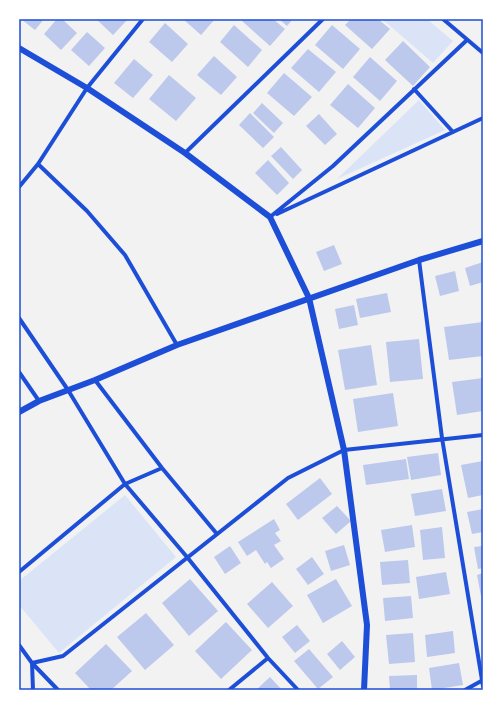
<svg xmlns="http://www.w3.org/2000/svg" width="502" height="709" viewBox="0 0 502 709" font-family="Ubuntu,sans-serif">
	<style>
		.green { fill: #dbe4f7 }
		.building { fill: #bdc9ec }
		.lines { fill: none; stroke-linecap: round; stroke-linejoin: round }
		.minor { stroke: #1d4ed8; stroke-width: 4 }
		.tertiary { stroke: #1d4ed8; stroke-width: 6 }
		.neatline { fill: none; stroke: #1d4ed8; stroke-width: 1.5 }
	</style>
	<rect width="100%" height="100%" fill="#f2f2f2"/>
	<path class="green" d="M382,19H427L453,41L433,63Z
		M419,100L445,130L337,179Z
		M125,495L176,557L59,653L19,605V581Z"/>
	<path class="building" d="M21,19H44L35,30Z
		M57,19H62L77,33L61,50L44,34Z
		M96,19H128L113,35Z
		M183,19H215L201,35Z
		M243,19H273L285,29L270,46L242,21Z
		M279,19H293L287,26Z
		M351,19H378L390,29L372,49L345,25Z
		M165,23L188,44L172,62L149,42Z
		M234,25L262,50L248,67L220,42Z
		M332,25L360,49L343,69L315,45Z
		M87,32L105,48L89,66L71,50Z
		M403,41L430,67L413,86L385,60Z
		M308,49L336,72L319,92L291,68Z
		M214,56L237,77L221,95L197,75Z
		M370,57L397,81L380,101L353,77Z
		M134,59L153,75L133,98L114,83Z
		M284,73L312,97L294,116L267,93Z
		M169,75L196,98L176,121L149,99Z
		M348,84L375,108L358,128L330,105Z
		M262,103L283,123L274,133L253,113Z
		M250,113L274,137L263,148L239,125Z
		M319,114L337,134L325,145L306,126Z
		M281,147L302,170L293,179L271,156Z
		M268,160L289,183L277,195L255,173Z
		M334,245L342,264L324,271L316,252Z
		M483,262V282L470,286L465,268Z
		M455,271L459,291L440,296L435,276Z
		M387,293L391,312L360,318L356,299Z
		M354,305L358,325L339,329L335,309Z
		M483,322V356L449,360L444,327Z
		M419,339L423,379L390,382L386,342Z
		M371,345L377,385L345,390L338,350Z
		M483,378V411L457,415L452,382Z
		M393,393L398,426L358,432L353,399Z
		M438,453L441,475L411,480L407,457Z
		M406,459L409,479L366,485L363,465Z
		M483,461V495L468,498L461,465Z
		M320,478L332,494L298,520L286,504Z
		M442,489L446,511L415,516L411,494Z
		M337,506L351,521L336,534L322,518Z
		M483,509V532L472,534L467,512Z
		M274,519L280,530L275,533L281,541L274,545L284,559L271,568L267,562L265,564L256,550L247,556L238,542Z
		M412,525L415,547L385,552L381,530Z
		M442,527L445,558L423,560L420,530Z
		M344,545L350,565L331,571L325,551Z
		M230,546L241,563L225,574L214,557Z
		M483,546V568L478,569L474,547Z
		M312,557L324,574L308,585L296,569Z
		M408,560L410,583L382,585L380,562Z
		M446,572L450,594L419,599L416,577Z
		M483,573V596H481L477,575Z
		M190,579L218,611L189,636L162,603Z
		M336,579L352,606L323,623L307,595Z
		M272,582L293,606L268,628L247,604Z
		M411,596L413,618L385,621L383,598Z
		M146,613L174,645L145,670L117,637Z
		M226,622L252,650L221,679L195,651Z
		M297,625L310,641L295,653L282,637Z
		M453,631L455,653L427,657L425,635Z
		M413,633L415,662L389,664L386,635Z
		M342,641L355,657L340,670L327,654Z
		M106,644L132,671L111,690H91L75,673Z
		M309,649L333,677L318,689L294,661Z
		M459,663L463,685L432,690L429,668Z
		M417,675V690H390L389,676Z
		M270,677L282,690H256Z"/>
	<g class="lines">
		<path class="minor" d="M443,19L483,53
			M414,89L453,132
			M185,153L323,19
			M38,164L87,211L125,255L177,345
			M19,187L38,164L87,88L143,19
			M277,214L483,118
			M270,217L333,166L467,40
			M419,260L442,438L483,686
			M19,318L68,390L125,484L187,557L268,658L298,690
			M19,372L39,401
			M95,380L162,468L217,534
			M19,572L125,484L162,468
			M19,645L32,663L58,690
			M33,690L32,663L63,656L288,478L344,450L483,435
			M229,690L268,658
			M465,690L483,680"/>
		<path class="tertiary" d="M19,48L87,88L185,153L270,217L309,298L344,450L367,625L364,690
			M19,412L39,401L95,380L177,345L419,260L483,241"/>
	</g>
	<rect width="502" height="709" fill="none" stroke="#ffffff" stroke-width="40"/>
	<rect x="20" y="20" width="462" height="669" class="neatline"/>
</svg>
